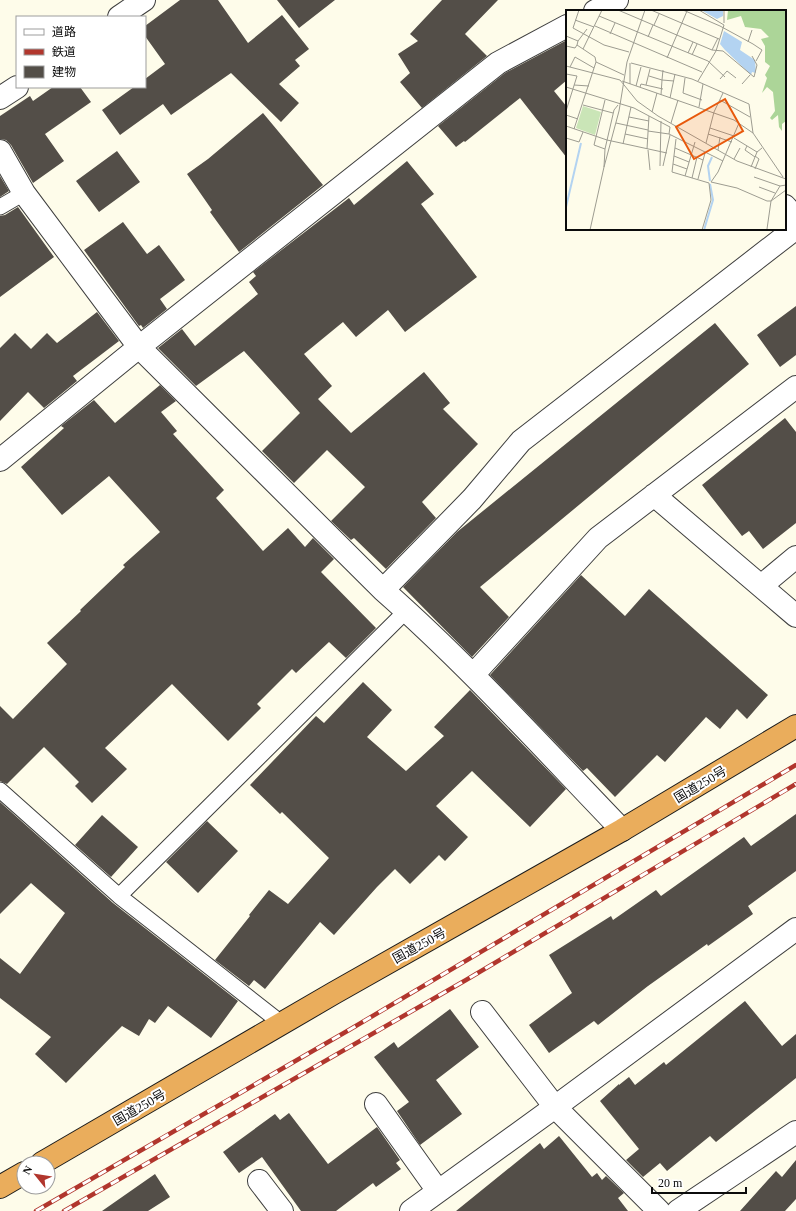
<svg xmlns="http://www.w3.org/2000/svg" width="796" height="1211" viewBox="0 0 796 1211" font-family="'Times New Roman','Noto Sans JP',serif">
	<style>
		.building { fill: #534e48 }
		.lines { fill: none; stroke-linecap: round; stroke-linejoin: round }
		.lane-casing { stroke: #3e3e3e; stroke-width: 17 }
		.street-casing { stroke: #3e3e3e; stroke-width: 24 }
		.highway-casing { stroke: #1c1c1c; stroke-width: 24 }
		.lane { stroke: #fff; stroke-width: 15 }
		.street { stroke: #fff; stroke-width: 22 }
		.highway { stroke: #eaad5c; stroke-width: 22 }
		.rail-casing { stroke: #b1362d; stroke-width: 4.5 }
		.rail { stroke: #fff; stroke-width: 3; stroke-dasharray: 9; stroke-linecap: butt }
		.labels { text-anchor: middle; stroke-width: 4; stroke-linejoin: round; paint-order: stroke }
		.street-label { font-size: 13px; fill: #0b0b0b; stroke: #fff }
		.inset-river { fill: none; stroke: #b3d3f1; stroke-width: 2 }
		.inset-road { fill: none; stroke: #9d9c91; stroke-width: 1 }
		.view { fill: #e8590c; fill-opacity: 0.15; stroke: #e8590c; stroke-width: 2 }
		.inset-edge { fill: none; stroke: #0b0b0b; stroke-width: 2 }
	</style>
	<rect width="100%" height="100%" fill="#fefcea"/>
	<path class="building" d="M180,0H218L248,43L282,15L309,49L295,60L300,66L279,84L299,103L281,122L231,73L171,115L163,104L120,135L102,110L134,87H145V79L165,64L145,36V26Z
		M277,0H335L299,28Z
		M442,0H498L465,34L487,56L422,108L400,82L410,73L398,54L418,41L410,34Z
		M567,40V80L554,91L567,107V158L520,98L465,142L464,141L456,147L438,126L505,73Z
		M53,87H80L91,102L45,134L64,161L33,183L11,145L6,140L0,139V116L30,96L33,101Z
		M263,113L323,185L239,252L210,212L212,210L187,174L208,159Z
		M117,151L140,182L99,212L76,181Z
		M407,161L434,194L421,204L477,277L405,332L388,310L356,337L343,322L304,354L332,386L318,399L351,433L424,372L450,403L443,409L478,444L422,502L436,518L386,569L354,538L351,540L331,521L365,487L327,450L294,483L262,451L300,413L244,351L196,386L158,348L182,329L195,346L258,294L249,282L256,276L253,272L349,198L354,205Z
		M0,176L9,191L0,197Z
		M18,207L54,257L0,297V216L5,215Z
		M123,222L147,254L159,245L185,280L160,299L167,309L143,328L141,325L139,326L84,250Z
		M796,306V355L780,367L757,335Z
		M97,312L119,341L73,376L77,381L44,408L28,392L0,421V348L15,333L31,349L47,333L57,343Z
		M715,323L749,364L480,587L509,617L472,657L403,587L457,532Z
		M160,385L176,401L161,412L177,431L173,434L224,490L216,498L263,551L288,528L305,547L313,538L334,559L321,572L376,628L346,658L329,642L296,673L292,669L257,704L261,708L228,741L172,684L105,748L127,769L92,803L75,786L79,782L44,747L7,784L0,781V706L13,719L67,664L47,643L81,611L80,610L125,567L123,565L160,532L109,476L62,515L21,467L64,428L61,426L94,400L115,423Z
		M785,418L796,432V523L763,549L749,531L742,536L702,485Z
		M581,575L625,616L649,589L768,695L747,719L737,709L720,729L706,717L665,762L657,755L615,797L587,768L583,771L490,675Z
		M363,682L392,710L367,737L406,771L444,736L434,727L470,690L566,789L530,827L472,771L436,806L468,837L445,861L439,855L410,884L395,869L377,887L334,935L320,922L265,989L254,980L249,986L215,960L250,916L249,915L269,890L288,904L329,858L282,812L280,814L250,785L316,716L324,723Z
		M0,802L113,903L238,1001L211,1038L168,1006L155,1023L149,1019L139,1036L122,1026L66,1083L35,1054L51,1037L0,998V958L20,974L65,913L31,883L0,914Z
		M796,814V871L748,906L753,914L708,946L707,944L648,986L598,1025L594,1021L549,1053L529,1025L572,993L549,955L611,916L613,920L656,890L661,896L744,837L751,846Z
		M102,815L138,847L111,877L75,845Z
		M207,821L238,851L198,893L166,862Z
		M745,1001L782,1046L796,1034V1078L716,1142L710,1136L667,1171L660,1163L643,1177L626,1160L639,1149L600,1101L619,1084V1085L629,1077L635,1085L664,1062L666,1065Z
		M450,1009L479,1047L436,1080L462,1114L420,1145L397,1111L409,1102L374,1057L394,1042L398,1048Z
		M289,1113L328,1164L377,1127L400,1160L396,1163L401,1169L376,1187L373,1183L336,1211H301L262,1157L239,1173L223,1152L275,1114L280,1120Z
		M559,1136L592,1177L597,1173L602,1180L606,1176L624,1193L618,1198L628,1211H456L540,1143L544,1149Z
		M796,1160V1199L785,1211H740L776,1171L782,1177Z
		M155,1174L170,1197L148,1211H102Z"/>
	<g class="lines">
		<defs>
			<path id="lane" d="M0,207L24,193
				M0,790L119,896L281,1023
				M119,896L406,611"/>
			<path id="street" d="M595,11L617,0
				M119,17L144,0
				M0,98L17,87
				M0,151L24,193L139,347L383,590C468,665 544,749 622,830
				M785,206L796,218
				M0,460L139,347L498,63L567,26
				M654,495L796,616
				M761,586L796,557
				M383,590L472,499L521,441L796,228
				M473,675L598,538L796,387
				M482,1012L555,1107L659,1211
				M376,1104L438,1191
				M259,1181L282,1211
				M411,1211L555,1107L796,929
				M678,1211L796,1132"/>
			<path id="highway" d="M42,1163L334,993L622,830L796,726
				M0,1187L24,1173"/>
		</defs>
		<use href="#lane" class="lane-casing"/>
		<use href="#street" class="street-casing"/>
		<use href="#highway" class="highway-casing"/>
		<use href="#lane" class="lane"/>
		<use href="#street" class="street"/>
		<use href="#highway" class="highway"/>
		<defs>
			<path id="rail" d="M36,1211L349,1030L796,765
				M64,1211L466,980L796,784"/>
		</defs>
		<use href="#rail" class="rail-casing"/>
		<use href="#rail" class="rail"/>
	</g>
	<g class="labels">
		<g class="street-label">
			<text transform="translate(700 784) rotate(-31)" y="5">国道250号</text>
			<text transform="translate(419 945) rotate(-29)" y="5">国道250号</text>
			<text transform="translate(139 1107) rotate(-30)" y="5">国道250号</text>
		</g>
	</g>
	<g transform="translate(566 10)">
		<rect width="220" height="220" fill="#fefcea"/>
		<path d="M17,96L35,102L29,125L10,118Z" fill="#cae5b7"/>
		<path d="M162,0H220V111L216,114V121L213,117L212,105L206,110L204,108L209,101L207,82L201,77L196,83L201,68L199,65L204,56L199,52V36L195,29L203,27L195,19L179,17L175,6L161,10Z" fill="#acd598"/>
		<path d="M135,0H157V6L151,9ZM158,21L176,32L174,40L189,50L190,63L186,62L185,65L159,40L154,34Z" fill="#b3d3f1"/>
		<path class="inset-river" d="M144,171L142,156L146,147M0,197L15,133M138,220L147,190L144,174"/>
		<path class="inset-road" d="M13,0L7,18L38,35L63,42M52,0L146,40L157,41L188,67L191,55L186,46M85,0L153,29M117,0L154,16L187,34L196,40L190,51M33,6L142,51L159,67M9,10L28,17M158,13V0M88,15L93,4M29,16L136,62M44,24L49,13M0,26L12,31L11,35L29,47L30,52L58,65M82,27L87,15M12,31L21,19M182,32L186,20M0,36L9,38L11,35M17,39L36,0M146,40L152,28M122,43L127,32M126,45L131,34M101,48L121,1M65,53L126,69L183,94L187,123L217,167M0,56L54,70L71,91L92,106L171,151L220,169M4,57L9,47L28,58M0,64L11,66L0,101M83,66L96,70L97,60M119,68L117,83L136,90M154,69L161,61L170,68M56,71L168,110L187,123M132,71L150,41L158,15L133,0M64,74V53M176,74L184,65M8,75L23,76M80,75L84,59M70,76L75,57M0,77L68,98L83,106L81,139M74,77L75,74L97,79M95,85L96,70L108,71M104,88L109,64M39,90L28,135L39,139M154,90L184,107M17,95L47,103M133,97L137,74M86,102L91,83M0,105L12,109M83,106L104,117L103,124M63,107L83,111M50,113L82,120M105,113L112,90M0,116L41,130L101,143M144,118L168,126M8,119L30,52M82,121L103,124L157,151M59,124L82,129M142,124L166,132M0,128L13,132L17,122M168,128L191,142L196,138M110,129L106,162L143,173M140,133L148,102L157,83M57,134L65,97M181,136L179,140L189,147M109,138L137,150M82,140L84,160M152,140L154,127M108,146L123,152M168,149L174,138M107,154L121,159M94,156L95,111M97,156L104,125M38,157L53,101L61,52L79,0M185,157L191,142M189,159L193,149L189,146M119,166L129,132M188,167L214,176M126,168L131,147M132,169L139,143M145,172L171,178L201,191H205L214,176L220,175M145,172L152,162L173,113M193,177L209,183M201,219L205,191L220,180M24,220L38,157L39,139L48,100L52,95M136,220L145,190L143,173"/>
		<path class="view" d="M159,89L177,121L128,149L110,117Z"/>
		<rect width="220" height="220" class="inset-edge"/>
	</g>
	<rect x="16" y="16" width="130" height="72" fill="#ffffff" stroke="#9d9d9d"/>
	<rect x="24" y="29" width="20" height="6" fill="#ffffff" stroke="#9d9d9d"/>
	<text x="52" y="36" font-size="12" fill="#0b0b0b">道路</text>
	<rect x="24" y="49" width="20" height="6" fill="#b1362d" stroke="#9d9d9d"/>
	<text x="52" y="56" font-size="12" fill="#0b0b0b">鉄道</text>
	<rect x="24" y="66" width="20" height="12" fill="#534e48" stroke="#9d9d9d"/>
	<text x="52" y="76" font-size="12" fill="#0b0b0b">建物</text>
	<g transform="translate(36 1175) rotate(300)"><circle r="19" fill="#ffffff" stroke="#9d9d9d"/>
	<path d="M0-3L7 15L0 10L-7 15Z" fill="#b1362d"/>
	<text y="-6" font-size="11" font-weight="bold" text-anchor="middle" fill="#0b0b0b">N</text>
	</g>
	<path d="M652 1187v6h94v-6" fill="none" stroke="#0b0b0b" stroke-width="2"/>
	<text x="658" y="1187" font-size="12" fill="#0b0b0b" stroke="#ffffff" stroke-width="3" paint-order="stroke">20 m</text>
</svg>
